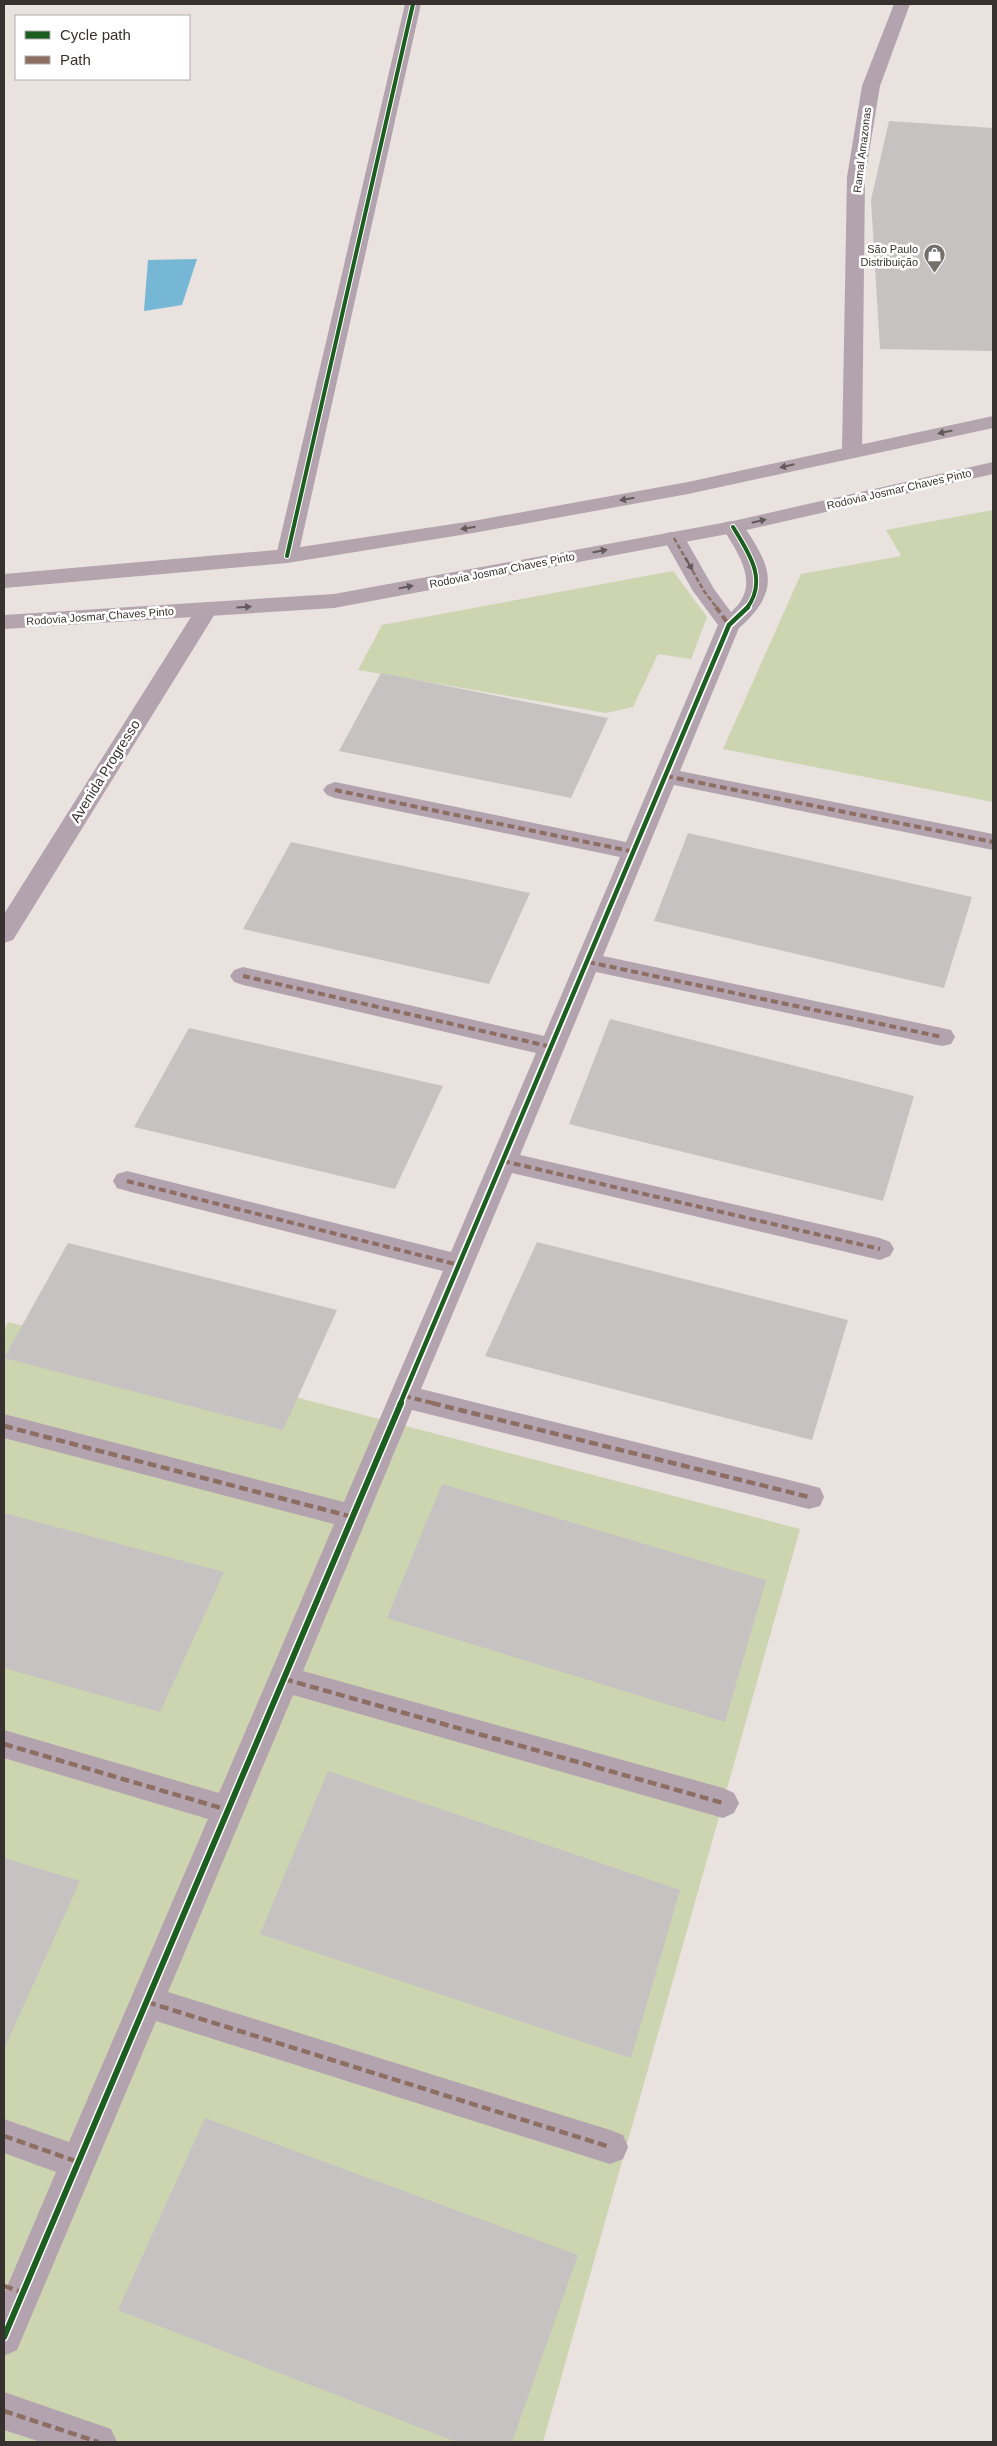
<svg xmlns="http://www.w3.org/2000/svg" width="997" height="2446" viewBox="0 0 997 2446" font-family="Arial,sans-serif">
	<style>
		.green { fill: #cdd4b0 }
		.water { fill: #75b7d4 }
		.building { fill: #c6c2c2 }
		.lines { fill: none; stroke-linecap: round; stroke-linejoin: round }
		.street { fill: #b3a3ae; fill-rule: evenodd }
		.primary { fill: #b3a4ad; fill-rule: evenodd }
		.quiet-far2 { stroke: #8d6e63; stroke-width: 2.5; stroke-dasharray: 5 2.5; stroke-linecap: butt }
		.quiet-far1 { stroke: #8d6e63; stroke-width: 4; stroke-dasharray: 7 4; stroke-linecap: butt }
		.quiet { stroke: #8d6e63; stroke-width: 4.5; stroke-dasharray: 9 4.5; stroke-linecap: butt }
		.cycleway-far2-casing { stroke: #fff; stroke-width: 6 }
		.cycleway-far1-casing { stroke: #fff; stroke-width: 8 }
		.cycleway-casing { stroke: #fff; stroke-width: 9 }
		.cycleway-far2 { stroke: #1b5e20; stroke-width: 4 }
		.cycleway-far1 { stroke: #1b5e20; stroke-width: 4.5 }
		.cycleway { stroke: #1b5e20; stroke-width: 6 }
		.oneway { fill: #625a5b }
		.labels { text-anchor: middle; stroke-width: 5; stroke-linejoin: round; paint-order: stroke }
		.far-street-label { font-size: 11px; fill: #37322f; stroke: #fff }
		.far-poi-label { font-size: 11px; fill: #37322f; stroke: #fff; text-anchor: end }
		.street-label { font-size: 14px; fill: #37322f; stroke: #fff }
	</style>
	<rect width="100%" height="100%" fill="#e9e2de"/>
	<path class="green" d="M993,510V802L723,749L801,574L901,556L886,530Z
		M673,571L707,617L691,659L658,654L633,707L606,713L358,670L382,625Z
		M8,1322L800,1529L543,2442H4V1331Z"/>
	<path class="water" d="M197,259L182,305L144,311L148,260Z"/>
	<path class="building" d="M889,121L993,128V351L880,349L871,200Z
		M381,673L608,718L571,798L339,751Z
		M688,833L972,897L944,988L654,921Z
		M291,842L530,893L489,984L243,929Z
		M610,1019L914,1096L883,1201L569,1124Z
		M189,1028L443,1086L395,1189L134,1127Z
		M537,1242L848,1320L812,1440L485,1356Z
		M68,1243L337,1310L283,1430L4,1358Z
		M442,1484L766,1580L725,1722L387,1618Z
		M4,1513L224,1572L160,1712L4,1668Z
		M328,1771L680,1890L631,2058L260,1934Z
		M4,1858L80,1881L4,2049Z
		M205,2118L578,2255L512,2442H457L118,2310Z"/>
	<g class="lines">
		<path class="street" d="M405,4H421L298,556L295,561L287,563L279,561L276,556Z
			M894,4H910L880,86L865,177L862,451L859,455L852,457L845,455L842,451L847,177L862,86Z
			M733,521L741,522C771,566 783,589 739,628L680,771L993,834V850L674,785L603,956L942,1028L951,1030L955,1037L951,1044L942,1046L596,972L520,1155L880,1238L890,1242L894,1249L890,1256L880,1260L512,1173L421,1389L809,1485L820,1488L824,1497L820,1506L809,1509L412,1410L303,1671L723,1788L734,1793L739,1803L734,1813L723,1818L293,1695L168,1992L610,2130L623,2135L628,2147L623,2159L610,2164L156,2021L17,2350L4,2356V2294L56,2172L4,2153V2119L69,2142L208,1819L4,1758V1730L219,1793L334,1524L4,1438V1414L344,1502L443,1271L127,1191L117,1188L113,1181L117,1174L127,1171L451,1252L536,1053L243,985L234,982L230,976L234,970L243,967L544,1036L620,857L335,798L327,795L323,790L327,785L335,782L626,842L718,625L693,591L663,538L666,533L674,532L682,533L714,589L731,612C762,585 739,555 722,527L725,522Z
			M207,602L215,604L218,609L13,940L4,943V914L196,609L199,604Z
			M4,2392L111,2429L117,2442H41L4,2430Z"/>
		<path class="primary" d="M993,416V428L688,494L473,533L287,563L4,588V574L287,549L473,521L688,482Z
			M993,462V474L733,533L334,608L4,629V615L334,594L733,521Z"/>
		<path class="quiet-far2" d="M674,538L704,591L717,608"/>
		<path class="quiet-far1" d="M716,607L729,625
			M666,776L993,842
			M335,790L635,852
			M588,962L942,1037
			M243,976L552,1047
			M503,1161L880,1249
			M127,1181L459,1265
			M404,1396L437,1404"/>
		<path class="quiet" d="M432,1403L809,1497
			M4,1426L353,1517
			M284,1679L723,1803
			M4,1744L228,1810
			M147,2002L610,2147
			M4,2136L78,2162
			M4,2286L24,2293
			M4,2411L98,2442"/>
		<defs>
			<path id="cycleway-far2" d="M733,527C749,553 768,580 747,608
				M287,556L413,4"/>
			<path id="cycleway-far1" d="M400,1404L729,625L748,607"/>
			<path id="cycleway" d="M4,2337L401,1403"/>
		</defs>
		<use href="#cycleway-far2" class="cycleway-far2-casing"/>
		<use href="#cycleway-far1" class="cycleway-far1-casing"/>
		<use href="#cycleway" class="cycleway-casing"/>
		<use href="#cycleway-far2" class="cycleway-far2"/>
		<use href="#cycleway-far1" class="cycleway-far1"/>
		<use href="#cycleway" class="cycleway"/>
	</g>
	<defs><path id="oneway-solid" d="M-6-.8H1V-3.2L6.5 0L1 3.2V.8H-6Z" transform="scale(1.25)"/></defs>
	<g class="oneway">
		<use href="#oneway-solid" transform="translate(945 432) rotate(168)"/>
		<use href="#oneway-solid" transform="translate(787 466) rotate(167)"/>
		<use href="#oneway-solid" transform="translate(627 499) rotate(170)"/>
		<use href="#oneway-solid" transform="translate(759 521) rotate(-13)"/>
		<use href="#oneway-solid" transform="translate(468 528) rotate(171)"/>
		<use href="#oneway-solid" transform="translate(600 551) rotate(-11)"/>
		<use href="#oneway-solid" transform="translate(689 564) rotate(60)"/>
		<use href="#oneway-solid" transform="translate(406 587) rotate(-11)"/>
		<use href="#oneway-solid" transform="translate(244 607) rotate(-4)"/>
	</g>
	<defs>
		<symbol id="shop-pin" viewBox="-11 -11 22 30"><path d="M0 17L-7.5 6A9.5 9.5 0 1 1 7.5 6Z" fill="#75706c" stroke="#fff"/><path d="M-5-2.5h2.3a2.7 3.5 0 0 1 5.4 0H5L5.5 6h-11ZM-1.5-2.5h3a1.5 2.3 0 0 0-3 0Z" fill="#fff"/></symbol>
	</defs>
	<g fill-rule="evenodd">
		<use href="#shop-pin" x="922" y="242" width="25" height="34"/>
	</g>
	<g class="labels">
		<g class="far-street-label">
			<text transform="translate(862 150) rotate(-83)" y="4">Ramal Amazonas</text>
			<text transform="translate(899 489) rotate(-13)" y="4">Rodovia Josmar Chaves Pinto</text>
			<text transform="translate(502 570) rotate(-11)" y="4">Rodovia Josmar Chaves Pinto</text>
			<text transform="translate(100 616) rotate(-4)" y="4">Rodovia Josmar Chaves Pinto</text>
		</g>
		<g class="far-poi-label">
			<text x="918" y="253">São Paulo<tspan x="918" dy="13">Distribuição</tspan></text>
		</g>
		<g class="street-label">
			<text transform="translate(105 771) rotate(-58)" y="5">Avenida Progresso</text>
		</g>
	</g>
	<rect width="997" height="2446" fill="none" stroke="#37322f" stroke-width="10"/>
	<rect x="15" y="15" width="175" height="65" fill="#ffffff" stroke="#afadac"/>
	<rect x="25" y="31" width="25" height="8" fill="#1b5e20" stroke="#afadac"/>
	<text x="60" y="40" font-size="15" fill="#37322f">Cycle path</text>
	<rect x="25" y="56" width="25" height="8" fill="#8d6e63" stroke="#afadac"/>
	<text x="60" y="65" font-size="15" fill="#37322f">Path</text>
</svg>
